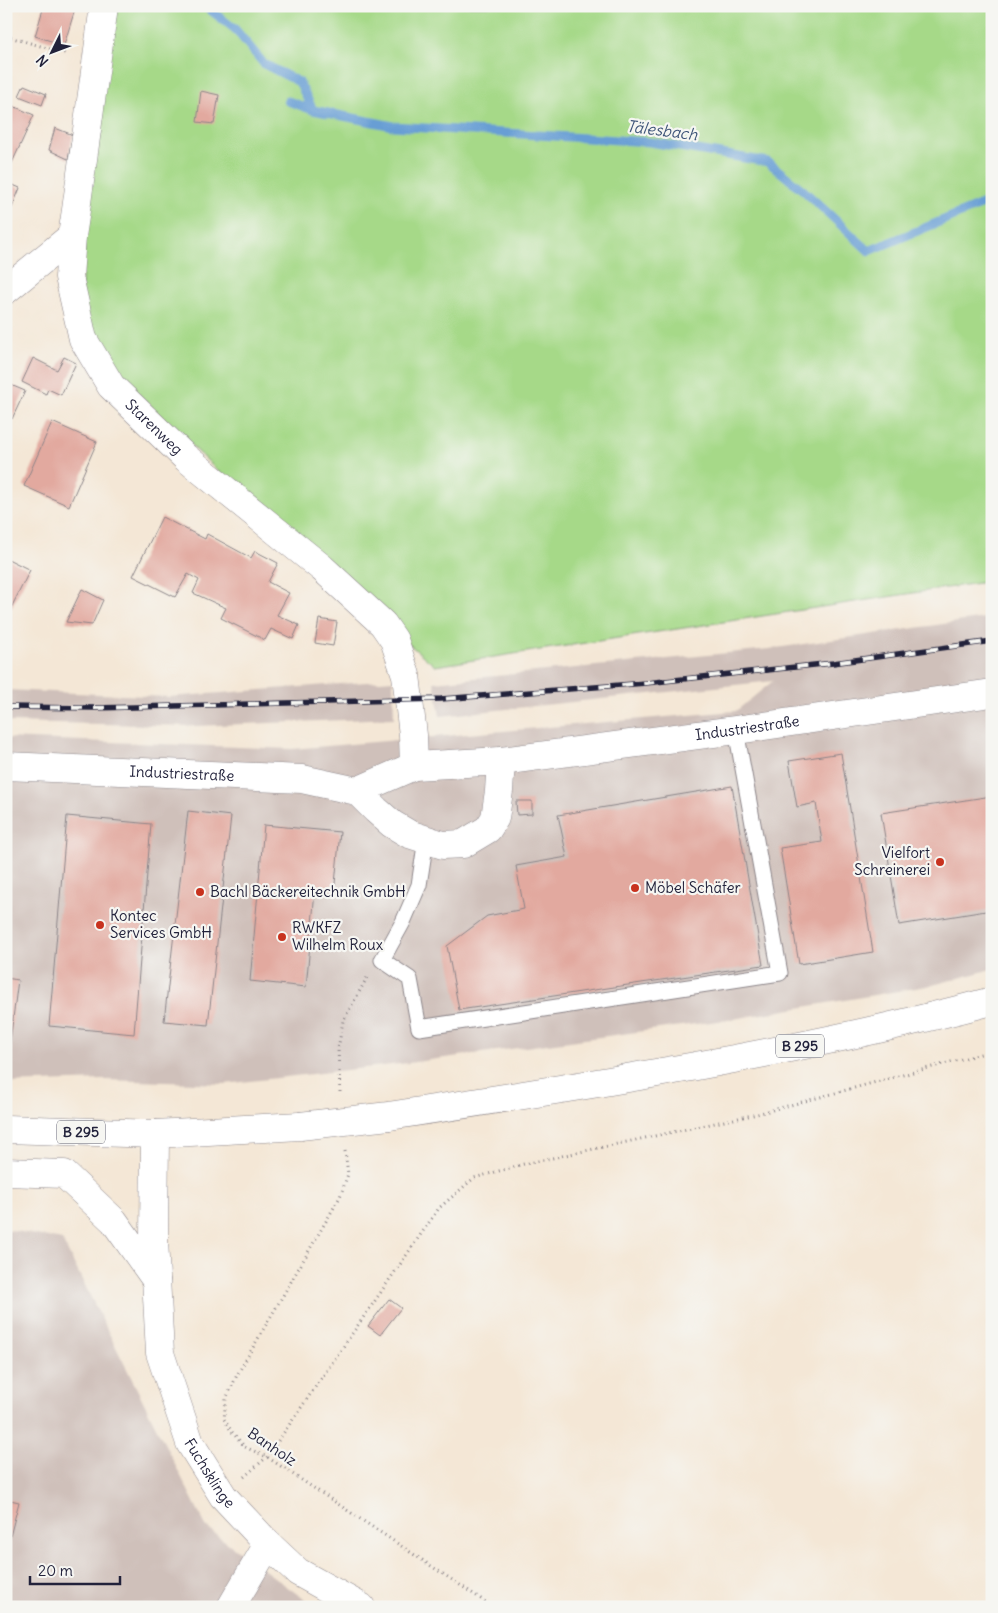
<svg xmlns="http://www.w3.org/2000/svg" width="998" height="1613" viewBox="0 0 998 1613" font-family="Delius,sans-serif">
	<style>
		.industrial { fill: #cfc0ba }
		.green { fill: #a6d988; stroke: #647e62 }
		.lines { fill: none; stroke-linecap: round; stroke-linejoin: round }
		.stream { stroke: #679ed4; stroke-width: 9 }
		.building { fill: #e2a99f }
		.service-casing { stroke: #8b8488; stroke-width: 17 }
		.minor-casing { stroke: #8b8488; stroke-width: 29 }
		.primary-casing { stroke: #8b8488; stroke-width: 29 }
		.path { stroke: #8b8488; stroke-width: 3; stroke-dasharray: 1 4; stroke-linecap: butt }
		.service { stroke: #fff; stroke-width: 15 }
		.minor { stroke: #fff; stroke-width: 28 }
		.primary { stroke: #fff; stroke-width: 28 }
		.rail-casing { stroke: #22223b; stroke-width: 5.5 }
		.rail { stroke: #f6f6f2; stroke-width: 4; stroke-dasharray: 11; stroke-linecap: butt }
		.primary-bridge-casing { stroke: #8b8488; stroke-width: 29; stroke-linecap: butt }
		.primary-bridge { stroke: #fff; stroke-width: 28 }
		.poi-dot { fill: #c8321e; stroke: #f6f6f2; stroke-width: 2 }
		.labels { text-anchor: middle; stroke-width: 4.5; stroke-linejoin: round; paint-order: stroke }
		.shield { fill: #f6f6f2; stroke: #626272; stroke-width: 1 }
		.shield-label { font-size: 14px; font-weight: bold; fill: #22223b }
		.street-label { font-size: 15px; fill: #22223b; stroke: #f6f6f2 }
		.poi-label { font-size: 15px; fill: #22223b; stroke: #f6f6f2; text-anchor: start }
		.water-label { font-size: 16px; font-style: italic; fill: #3e5478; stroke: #f6f6f2 }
	</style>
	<rect width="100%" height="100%" fill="#f6f6f2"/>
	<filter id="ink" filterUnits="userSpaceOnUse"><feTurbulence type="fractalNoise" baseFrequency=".02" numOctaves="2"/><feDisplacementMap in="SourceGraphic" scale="10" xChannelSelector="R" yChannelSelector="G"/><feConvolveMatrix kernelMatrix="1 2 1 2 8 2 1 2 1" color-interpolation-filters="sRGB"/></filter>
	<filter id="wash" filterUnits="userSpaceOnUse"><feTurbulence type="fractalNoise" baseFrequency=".0096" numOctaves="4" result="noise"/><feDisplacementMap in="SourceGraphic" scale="20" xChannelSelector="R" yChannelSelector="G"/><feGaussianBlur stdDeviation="1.12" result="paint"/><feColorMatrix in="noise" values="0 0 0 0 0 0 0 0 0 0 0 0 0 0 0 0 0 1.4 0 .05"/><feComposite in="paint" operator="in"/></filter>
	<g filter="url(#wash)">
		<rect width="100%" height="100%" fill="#f4e7d6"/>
		<path class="industrial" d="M992,617V969L933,985L733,1019L408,1063L225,1084L105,1080L6,1083V738L292,749L736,711L773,681L440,716L434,682L769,649Z
			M393,680L394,718L195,726L6,722V690L169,697Z
			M6,1229L62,1240L207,1528L315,1607H6Z"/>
		<path class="green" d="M101,6H992V581L435,666L321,570L78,336Z"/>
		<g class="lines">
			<path class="stream" d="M205,6L235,29L264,64L299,82L313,110
				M288,101L313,110L393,126L650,142L768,162L803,190L869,251L992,200"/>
		</g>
		<g id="blocks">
			<path class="building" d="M44,6H76L64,45L35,36Z
				M24,85L46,94L42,105L19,96Z
				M201,91L219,95L214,124L197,122Z
				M6,103L34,115L11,165L6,163Z
				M55,128L73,135L68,159L49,150Z
				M6,182L20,188L6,222Z
				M64,357L76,363L61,395L48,389L46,394L22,382L33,358L57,370Z
				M6,383L25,391L12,419L8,417L6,420Z
				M52,422L97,442L69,506L24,486Z
				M162,517L205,539L207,534L251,558L255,551L278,563L268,582L289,593L277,615L299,625L293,639L271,629L265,640L221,618L226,608L193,593L199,580L188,574L175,597L133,576Z
				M6,558L30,570L6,618Z
				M82,589L103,600L92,625L66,622Z
				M319,619L337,622L333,646L315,643Z
				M841,753L873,952L799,964L780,848L822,842L816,803L797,807L789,761Z
				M732,786L763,965L459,1010L447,946L487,916L524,909L516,866L567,857L558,815Z
				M992,796V910L899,925L881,813Z
				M516,801H532V814L517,815Z
				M188,811L231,816L208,1025L164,1021Z
				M67,816L151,824L134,1034L49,1026Z
				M264,825L340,832L334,894L315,892L306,987L250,981Z
				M6,978L18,980L9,1049H6Z
				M389,1299L401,1308L380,1335L368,1326Z
				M6,1499L19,1502L7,1548H6Z"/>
		</g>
	</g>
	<g filter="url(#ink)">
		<use href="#blocks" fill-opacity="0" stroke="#8b8488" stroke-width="1"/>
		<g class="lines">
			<defs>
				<path id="service" d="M426,839L419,885L403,922L382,960L410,979L419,1028L780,973L736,730"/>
				<g id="minor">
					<path id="s1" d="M104,6L76,210L72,236L69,277L83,339L111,386L186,458L322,568L383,624L394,640L406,675L413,735L414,766"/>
					<path d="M6,290L72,236"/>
					<path id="s2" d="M6,766L302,779L357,791L376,810L392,824L409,834L443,845L463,844L488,829L495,818L499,791L501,761"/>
					<path id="s3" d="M357,791L414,766L501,761L736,730L992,693"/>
					<path id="s4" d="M155,1134L154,1240L160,1353L190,1443L223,1496L268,1544L298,1572L361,1607"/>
					<path d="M6,1172L64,1174L114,1221L156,1280"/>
					<path d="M231,1607L268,1544"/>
				</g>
				<path id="primary" d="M389,1116C591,1085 794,1054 992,1001
					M6,1129L155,1134L300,1126"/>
			</defs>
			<use href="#service" class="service-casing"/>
			<use href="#minor" class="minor-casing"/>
			<use href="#primary" class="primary-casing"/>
			<path class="path" d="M6,36L68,54
				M340,1092L338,1049L343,1021L368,976
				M345,1151L348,1174L340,1197L237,1375L226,1399L224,1419L232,1432L245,1447L267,1457L493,1607
				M244,1477L267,1457L439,1208L474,1178L524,1164L757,1114L992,1051"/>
			<use href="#service" class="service"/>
			<use href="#minor" class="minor"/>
			<use href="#primary" class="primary"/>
			<defs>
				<path id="rail" d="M6,707L95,708L441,699L646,683L833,663L992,641"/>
			</defs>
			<use href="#rail" class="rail-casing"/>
			<use href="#rail" class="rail"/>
			<defs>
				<path id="primary-bridge" d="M300,1126L389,1116"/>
			</defs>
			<use href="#primary-bridge" class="primary-bridge-casing"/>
			<use href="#primary-bridge" class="primary-bridge"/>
		</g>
	</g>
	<g class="poi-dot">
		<circle cx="940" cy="862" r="5"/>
		<circle cx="635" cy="888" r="5"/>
		<circle cx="200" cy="892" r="5"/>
		<circle cx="100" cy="925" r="5"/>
		<circle cx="282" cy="937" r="5"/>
	</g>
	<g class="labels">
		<g class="shield">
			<rect x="776" y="1034.5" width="48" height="23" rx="4"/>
			<rect x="57" y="1120.5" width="48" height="23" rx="4"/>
		</g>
		<g class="shield-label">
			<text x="800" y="1051">B 295</text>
			<text x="81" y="1137">B 295</text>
		</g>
		<g class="street-label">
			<text dy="5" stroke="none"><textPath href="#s1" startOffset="451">Starenweg</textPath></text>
			<text dy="5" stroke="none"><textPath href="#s3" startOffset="398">Industriestraße</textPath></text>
			<text dy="5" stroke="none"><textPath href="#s2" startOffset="176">Industriestraße</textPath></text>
			<text transform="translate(272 1447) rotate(34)" y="5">Banholz</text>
			<text dy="5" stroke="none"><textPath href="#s4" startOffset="350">Fuchsklinge</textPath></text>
		</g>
		<g class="poi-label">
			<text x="930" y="858" text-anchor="end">Vielfort<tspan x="930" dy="17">Schreinerei</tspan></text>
			<text x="645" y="893">Möbel Schäfer</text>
			<text x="210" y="897">Bachl Bäckereitechnik GmbH</text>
			<text x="110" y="921">Kontec<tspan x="110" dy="17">Services GmbH</tspan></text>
			<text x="292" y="933">RWKFZ<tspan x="292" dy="17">Wilhelm Roux</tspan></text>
		</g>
		<g class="water-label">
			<text transform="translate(662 130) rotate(7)" y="6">Tälesbach</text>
		</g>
	</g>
	<rect width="998" height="1613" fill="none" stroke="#f6f6f2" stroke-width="25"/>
	<g transform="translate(52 52) rotate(228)" stroke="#f6f6f2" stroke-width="4" paint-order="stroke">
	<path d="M0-4L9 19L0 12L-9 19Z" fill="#22223b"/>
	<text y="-8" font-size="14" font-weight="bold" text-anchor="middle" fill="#22223b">N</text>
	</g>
	<path d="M30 1576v8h90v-8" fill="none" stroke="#22223b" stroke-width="2.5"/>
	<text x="38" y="1576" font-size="15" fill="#22223b" stroke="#f6f6f2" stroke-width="4" paint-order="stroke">20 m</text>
</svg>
